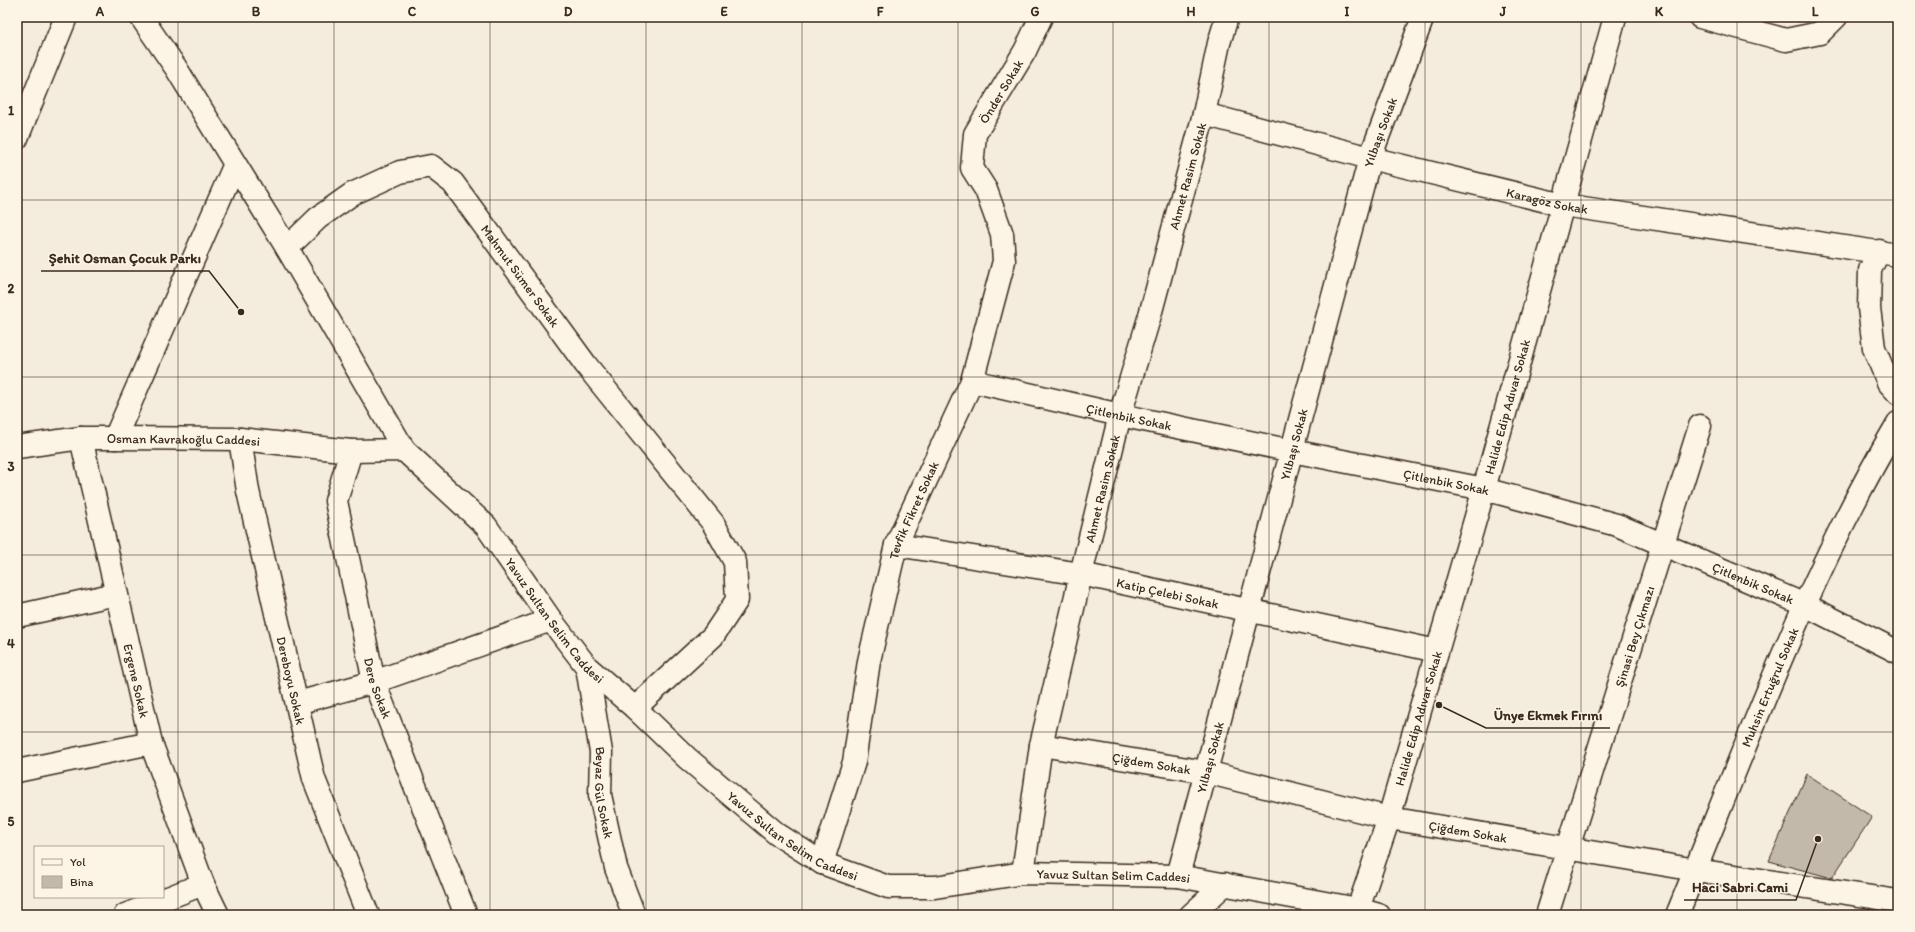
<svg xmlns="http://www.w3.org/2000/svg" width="1915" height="932" viewBox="0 0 1915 932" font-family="Itim,sans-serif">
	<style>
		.building { fill: #c3b9aa; stroke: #3b2a1e }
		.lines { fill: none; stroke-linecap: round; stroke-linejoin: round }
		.minor-casing { stroke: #3b2a1e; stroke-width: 25 }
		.minor { stroke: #fcf5e5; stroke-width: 22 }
		.grid { fill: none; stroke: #3b2a1e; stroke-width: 1; stroke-opacity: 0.55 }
		.labels { text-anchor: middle; stroke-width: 3; stroke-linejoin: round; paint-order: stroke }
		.street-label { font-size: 13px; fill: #3b2a1e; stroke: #fcf5e5 }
		.leader { fill: none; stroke: #3b2a1e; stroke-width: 1.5 }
		.callout-dot { fill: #3b2a1e; stroke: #fcf5e5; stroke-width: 1.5 }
		.callout-label { font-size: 14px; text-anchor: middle; font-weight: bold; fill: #3b2a1e; stroke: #fcf5e5; stroke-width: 3; stroke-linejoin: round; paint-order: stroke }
		.neatline { fill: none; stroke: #3b2a1e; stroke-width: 1.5 }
		.grid-label { font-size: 13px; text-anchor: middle; font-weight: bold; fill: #3b2a1e }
	</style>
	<rect width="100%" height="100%" fill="#f4eddd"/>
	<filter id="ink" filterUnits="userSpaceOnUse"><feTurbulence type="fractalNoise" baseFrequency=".025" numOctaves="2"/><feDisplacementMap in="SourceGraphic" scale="8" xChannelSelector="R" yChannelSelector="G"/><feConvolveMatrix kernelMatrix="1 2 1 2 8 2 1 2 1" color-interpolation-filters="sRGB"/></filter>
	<g filter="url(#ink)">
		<path class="building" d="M1807,774L1872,817L1832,878L1769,861Z"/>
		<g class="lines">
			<defs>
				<g id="minor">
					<path d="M141,17L176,68L287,248"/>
					<path d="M1700,17L1786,40L1820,33L1836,17"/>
					<path id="s1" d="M1204,114L1370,158L1563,205L1898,255"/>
					<path d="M17,138L66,17"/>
					<path d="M1879,251L1870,270L1869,308L1874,348L1888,382L1898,393"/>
					<path id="s2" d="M972,381L1120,415L1292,451L1484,489L1617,525L1803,604L1898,652"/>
					<path id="s3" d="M81,438L151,743L203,884L218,915"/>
					<path d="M115,438L235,164"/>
					<path id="s4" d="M240,439L248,491L314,779L368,915"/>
					<path id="s5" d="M17,447L81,438H115L240,439L351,451L404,450L486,526L551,620L587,667L635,708L687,758L777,834L822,863L888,887H935L1023,873L1178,876L1358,909L1379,915"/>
					<path id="s6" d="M404,450L287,248L318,218L352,194L400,172L431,166L453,183L586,365L713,523L735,562L737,600L713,636L635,708"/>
					<path id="s7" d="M351,451L336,501L374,682L466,915"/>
					<path id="s8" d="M896,545L1081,574L1437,651"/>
					<path d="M17,616L116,594"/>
					<path id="s9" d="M587,667L601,752L600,795L616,868L634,915"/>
					<path d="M297,703L374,682L551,620"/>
					<path id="s10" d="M1041,745L1206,772L1389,818L1696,870L1898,901"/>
					<path d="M17,771L151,743"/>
					<path id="s11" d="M822,863L854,762L869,661L896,545L972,381L1004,261L1002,234L986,190L972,168L975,134L1025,51L1041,17"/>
					<path id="s12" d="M1023,873L1041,745L1081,574L1120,415L1150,315L1204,114L1219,43L1227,17"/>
					<path id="s13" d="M1178,876L1370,158L1423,17"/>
					<path id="s14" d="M1358,909L1389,818L1484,489L1615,17"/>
					<path d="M125,915L203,884"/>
					<path d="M1191,915L1225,884"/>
					<path id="s15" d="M1547,915L1700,426"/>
					<path id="s16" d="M1677,915C1745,749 1806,578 1898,423"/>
				</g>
			</defs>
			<use href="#minor" class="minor-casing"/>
			<use href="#minor" class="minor"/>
		</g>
	</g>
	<path class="grid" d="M178,17V915M334,17V915M490,17V915M646,17V915M802,17V915M958,17V915M1113,17V915M1269,17V915M1425,17V915M1581,17V915M1737,17V915M17,200H1898M17,377H1898M17,555H1898M17,732H1898"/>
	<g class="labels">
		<g class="street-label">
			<text dy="5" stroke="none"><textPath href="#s11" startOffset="816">Önder Sokak</textPath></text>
			<text dy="5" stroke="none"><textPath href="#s13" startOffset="771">Yılbaşı Sokak</textPath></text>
			<text dy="5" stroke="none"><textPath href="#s12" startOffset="717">Ahmet Rasim Sokak</textPath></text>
			<text dy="5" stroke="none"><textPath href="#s1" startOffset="354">Karagöz Sokak</textPath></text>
			<text dy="5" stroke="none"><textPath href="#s6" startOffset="545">Mahmut Sümer Sokak</textPath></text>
			<text dy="5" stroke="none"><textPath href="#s14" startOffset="524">Halide Edip Adıvar Sokak</textPath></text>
			<text dy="5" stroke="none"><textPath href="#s2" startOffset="161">Çitlenbik Sokak</textPath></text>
			<text dy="5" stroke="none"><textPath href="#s5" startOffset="167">Osman Kavrakoğlu Caddesi</textPath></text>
			<text dy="5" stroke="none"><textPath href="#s13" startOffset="447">Yılbaşı Sokak</textPath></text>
			<text dy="5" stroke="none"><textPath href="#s2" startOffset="485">Çitlenbik Sokak</textPath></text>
			<text dy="5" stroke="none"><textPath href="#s12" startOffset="393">Ahmet Rasim Sokak</textPath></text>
			<text dy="5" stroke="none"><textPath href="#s11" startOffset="366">Tevfik Fikret Sokak</textPath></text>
			<text dy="5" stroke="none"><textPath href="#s2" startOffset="809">Çitlenbik Sokak</textPath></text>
			<text dy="5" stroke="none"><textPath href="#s8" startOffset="276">Katip Çelebi Sokak</textPath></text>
			<text dy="5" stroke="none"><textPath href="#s5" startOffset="617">Yavuz Sultan Selim Caddesi</textPath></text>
			<text dy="5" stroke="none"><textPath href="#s15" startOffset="292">Şinasi Bey Çıkmazı</textPath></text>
			<text dy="5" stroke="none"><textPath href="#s3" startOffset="249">Ergene Sokak</textPath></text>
			<text dy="5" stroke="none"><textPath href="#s4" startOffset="247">Dereboyu Sokak</textPath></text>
			<text dy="5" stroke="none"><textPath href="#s7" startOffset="244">Dere Sokak</textPath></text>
			<text dy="5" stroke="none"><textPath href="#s16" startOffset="246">Muhsin Ertuğrul Sokak</textPath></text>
			<text dy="5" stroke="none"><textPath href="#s14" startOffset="200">Halide Edip Adıvar Sokak</textPath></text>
			<text dy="5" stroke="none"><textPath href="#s13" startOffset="123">Yılbaşı Sokak</textPath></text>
			<text dy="5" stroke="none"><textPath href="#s10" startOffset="112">Çiğdem Sokak</textPath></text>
			<text dy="5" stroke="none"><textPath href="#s9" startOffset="127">Beyaz Gül Sokak</textPath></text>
			<text dy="5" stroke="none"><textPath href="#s10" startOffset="436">Çiğdem Sokak</textPath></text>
			<text dy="5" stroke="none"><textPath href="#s5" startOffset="941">Yavuz Sultan Selim Caddesi</textPath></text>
			<text dy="5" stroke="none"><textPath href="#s5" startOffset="1277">Yavuz Sultan Selim Caddesi</textPath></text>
		</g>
	</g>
	<path class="leader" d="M241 312L209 271H41M1439 705L1486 728H1610M1818 839L1796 900H1684"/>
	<g class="callout-dot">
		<circle cx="241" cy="312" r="4"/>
		<circle cx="1439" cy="705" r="4"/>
		<circle cx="1818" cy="839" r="4"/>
	</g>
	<g class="callout-label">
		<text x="125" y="263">Şehit Osman Çocuk Parkı</text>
		<text x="1548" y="720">Ünye Ekmek Fırını</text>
		<text x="1740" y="892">Haci Sabri Cami</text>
	</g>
	<rect width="1915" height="932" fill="none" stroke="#fcf5e5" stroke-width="44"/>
	<rect x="34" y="846" width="130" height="52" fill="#fcf5e5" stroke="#afa495"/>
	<rect x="42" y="859" width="20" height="6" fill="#fcf5e5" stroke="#afa495"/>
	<text x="70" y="866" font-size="12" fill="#3b2a1e">Yol</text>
	<rect x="42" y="876" width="20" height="12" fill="#c3b9aa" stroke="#afa495"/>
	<text x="70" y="886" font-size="12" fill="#3b2a1e">Bina</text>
	<rect x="22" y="22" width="1871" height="888" class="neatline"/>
	<g class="grid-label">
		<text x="100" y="16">A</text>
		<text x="256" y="16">B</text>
		<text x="412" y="16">C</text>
		<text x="568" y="16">D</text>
		<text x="724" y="16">E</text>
		<text x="880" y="16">F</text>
		<text x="1035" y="16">G</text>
		<text x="1191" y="16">H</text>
		<text x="1347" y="16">I</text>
		<text x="1503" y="16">J</text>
		<text x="1659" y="16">K</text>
		<text x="1815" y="16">L</text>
		<text x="11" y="115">1</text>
		<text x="11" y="293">2</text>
		<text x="11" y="471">3</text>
		<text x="11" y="648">4</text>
		<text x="11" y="826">5</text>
	</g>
</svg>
